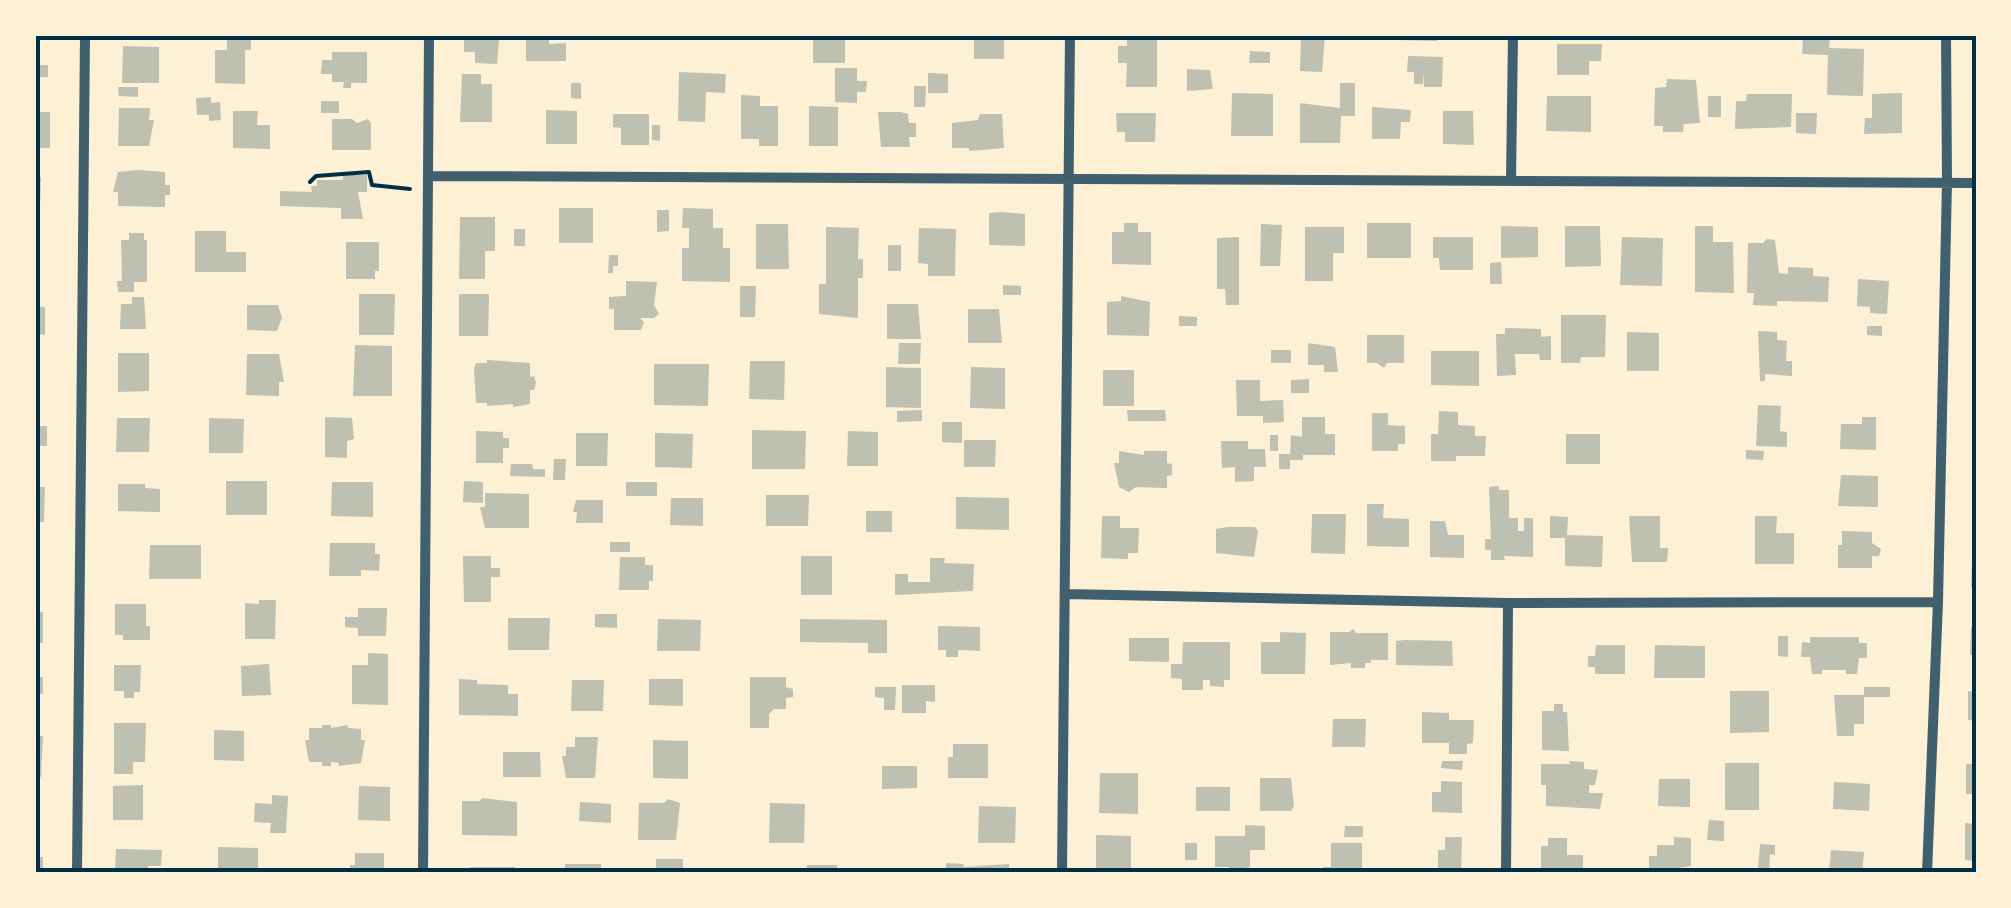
<svg xmlns="http://www.w3.org/2000/svg" width="2011" height="908" viewBox="0 0 2011 908" font-family="'IBM Plex Sans',sans-serif">
	<style>
		.building { fill: #bec0b2 }
		.lines { fill: none; stroke-linecap: round; stroke-linejoin: round }
		.path { stroke: #003049; stroke-width: 4 }
		.minor { stroke: #3f606c; stroke-width: 10 }
		.neatline { fill: none; stroke: #003049; stroke-width: 4 }
	</style>
	<rect width="100%" height="100%" fill="#fdf0d5"/>
	<path class="building" d="M464,35H491V40H499L497,64L475,63V52H464Z
		M526,35H549V44L566,43V61H526Z
		M813,35H845V63H813Z
		M974,35H1004V59H974Z
		M1127,35H1157V87H1126L1127,63H1118V46H1127Z
		M1301,35H1325L1322,72L1300,71Z
		M1397,35H1437V41L1397,40Z
		M1803,35H1830L1829,48L1864,49L1863,96L1827,95L1828,55L1802,54Z
		M227,36L251,37V50H245V84L215,83V50H227Z
		M1557,44H1602L1601,61H1589V75H1557Z
		M123,46L159,47V83H122Z
		M1250,51L1270,52V63H1249Z
		M332,52H367V83H351V88H343L344,82H332V74H321L322,60H332Z
		M1408,56L1443,57L1442,87H1424V72L1423,84H1414V72H1407Z
		M35,57H40V65H48V77H40V84H35Z
		M835,68H857V81H867L866,92H857V103L835,102Z
		M1187,69L1210,70L1213,89L1187,91Z
		M679,72L726,74L725,93L706,92L705,122L678,121Z
		M928,73L948,74V93H928Z
		M462,74H481V84H492V122H460Z
		M1667,79L1696,80L1700,123L1684,124L1683,132H1663V126H1654L1655,88L1666,87Z
		M571,83H581V99L571,98Z
		M1340,83H1355V116H1341L1340,143H1300V103L1340,108Z
		M914,86H926L925,107H914Z
		M118,87H138V97L119,96Z
		M1232,93L1273,94V136H1231Z
		M1902,93V133L1864,134L1865,118H1872V94Z
		M1747,94H1792L1791,127L1735,129L1736,101H1746Z
		M741,95L760,96V106H778V146H759V139H741Z
		M1547,96H1591V132L1546,131Z
		M1708,96H1721V117H1708Z
		M211,97V103L220,102L221,120L209,121V115H197L196,98Z
		M321,101H339V113H321Z
		M809,106L838,107V146H809Z
		M1372,107L1411,110L1410,122H1401L1400,139H1372Z
		M119,108H150L149,120H154L149,146H118Z
		M546,110L577,111V144H546Z
		M233,111H258L257,125H270V149L233,148Z
		M1443,111H1473L1474,145L1443,144Z
		M35,112H50V148H35Z
		M878,112H901L908,114L909,123H916V137H909L910,147H881Z
		M1116,113H1156L1155,142H1125V132H1117Z
		M1796,113H1817L1816,134L1796,133Z
		M613,114H649V145H621V128L613,127Z
		M980,114H1002L1004,148L969,151V148H952V123L978,120Z
		M332,119H352L357,123L368,119L371,123V150H332Z
		M652,125H660V141L652,140Z
		M138,170L165,172V185H170V195H165V207L118,206V192H113L118,172Z
		M343,175H367V192H358L363,219H341V208L280,206V191L312,192L311,186H317V180H343Z
		M35,177H41L40,206H35Z
		M559,208H593V243H559Z
		M683,208L713,209V228H723V248H730V282L682,281V248H689V228H682Z
		M657,210H669V231L657,232Z
		M1002,212L1025,214V246L989,245V213Z
		M460,217H495V251H485V279H459Z
		M1124,223H1138V232H1151V265L1112,264V232H1124Z
		M1367,223H1411V258H1367Z
		M756,224H788L789,269H756Z
		M1261,224L1282,225L1280,266H1260Z
		M1501,226L1538,227V257L1501,258Z
		M1565,226H1600L1601,266L1565,267Z
		M1695,226H1713V242H1733L1734,293L1695,292Z
		M826,227L859,228L858,259H863V278H858V318L819,314V284H826Z
		M1305,227H1344V253H1333V281H1305Z
		M919,228L956,229L955,276H928V264L918,263Z
		M514,229H525V246H514Z
		M195,231H226V252H246V272H195Z
		M129,233H144V240H147V282H134V292H118L117,281H122L121,240H129Z
		M1239,237V305H1226L1225,289H1217V238Z
		M1433,237H1473V270H1440L1439,258H1433Z
		M1622,237L1663,238L1662,286L1620,285Z
		M1767,239L1775,240L1779,273L1788,274V267L1813,268V276L1829,277L1828,302L1777,301V306L1753,305L1754,293H1747L1748,243H1763Z
		M346,242H379V271H375V279H346Z
		M35,245H39V273H35Z
		M888,245H901V271H888Z
		M609,255H618V266H613V273H608Z
		M1501,262L1502,284H1490V263Z
		M1858,279L1889,281L1887,314L1870,313V307L1857,306Z
		M626,281L657,282L654,305L659,314L654,318H640L644,322L641,330H614V309H609V297L626,296Z
		M1003,285L1021,286V295H1003Z
		M740,286H756L755,317H740Z
		M359,294H395L394,335H359Z
		M459,294H489L488,336H459Z
		M1121,296L1150,302L1149,336L1107,335V302L1121,301Z
		M132,297H144L146,329H120L121,304H132Z
		M887,304H918L921,339H887Z
		M247,305H278L282,318L277,331L247,330Z
		M35,307H45V335L35,334Z
		M968,309H999L1002,343H968Z
		M1561,315H1606L1605,357H1581L1580,363H1561Z
		M1179,316L1197,317V326H1179Z
		M1867,326H1882V336L1867,335Z
		M1505,328L1541,329V337L1551,336V360H1540L1539,354H1515L1516,375L1497,376L1496,334H1505Z
		M1758,331L1777,332V340L1787,341L1786,361H1792V376L1765,374V381H1760Z
		M1627,332L1659,333V371H1627Z
		M1367,335H1404V363H1387L1384,368L1377,363H1367Z
		M899,343H921L920,364H898Z
		M1308,343L1335,347L1338,372H1324V365H1308Z
		M355,345L392,346V396H353Z
		M1271,350H1291V363H1271Z
		M1431,351H1479V386L1431,385Z
		M118,353H149V391L118,392Z
		M247,354H279L284,382H279V396L246,395Z
		M487,360L530,363V377L534,376L536,383L534,390H530V404L513,407V404L487,406V403H476L474,369L476,363H487Z
		M750,361H785L784,400L749,399Z
		M654,364H709L708,406L654,405Z
		M886,367L921,368V408L886,407Z
		M971,367L1005,368V409L970,408Z
		M1103,370H1134V406H1103Z
		M1309,379V393H1291V380Z
		M1236,380H1260V401L1283,400L1284,422L1263,423V416H1237Z
		M1758,405L1781,406L1780,431L1787,432V447L1756,446Z
		M922,410V421L897,422V411Z
		M1127,410H1165L1166,421H1128Z
		M1439,411L1458,412V425L1475,426V436H1486L1485,456H1456V461H1431V434H1438Z
		M1372,413H1388V425L1405,426V444H1398V451H1372Z
		M325,417L352,418L354,439L347,441V458L325,457Z
		M1302,417H1325V434H1335V455H1303V460H1290V469H1279V454H1290L1291,435L1302,437Z
		M1862,417H1876V450L1840,449L1841,424H1862Z
		M117,418H150L149,452H116Z
		M209,418L244,419L243,453H209Z
		M942,422H962V443L942,442Z
		M35,426H47V446H35Z
		M752,430L806,431L805,469H752Z
		M476,431L503,432V438H509V448H503V463H476Z
		M848,431L878,432V466H847Z
		M576,433H608L607,466H576Z
		M655,433L693,434L692,468L655,467Z
		M1566,434H1600V464H1566Z
		M1270,435H1278V451H1270Z
		M964,440H996L995,467H964Z
		M1221,441H1248V449H1265L1266,467H1254V481L1235,482V467L1222,468Z
		M1746,450L1764,451L1763,460L1746,459Z
		M1119,451L1144,455V451H1167V463L1172,464V475L1167,476V488L1136,487L1129,492L1119,487L1114,463H1119Z
		M554,459H566L565,480H553Z
		M511,464H532L533,469H545V477L510,476Z
		M1841,475L1878,476V507L1838,506Z
		M226,481H267V515H226Z
		M464,481L483,482V503L463,502Z
		M332,482H373V517L331,516Z
		M626,482H657V496H626Z
		M118,484H145V488L160,489V512L118,511Z
		M1499,486V490H1509V518H1518V531H1524V518H1533V557L1504,556L1505,560H1491V550H1485V539H1491L1489,487Z
		M35,487H45L44,522H35Z
		M485,493L529,494V528H485L480,507H485Z
		M766,495H809L808,526H766Z
		M956,497L1009,498V530L956,529Z
		M671,498H703V526L670,525Z
		M576,500H603V523H576L577,512H573Z
		M1367,504H1384L1383,518L1409,519V547L1367,546Z
		M866,511H892V532H866Z
		M1312,514H1346L1345,554L1311,553Z
		M1102,516H1120V528H1139L1138,553H1128V559L1101,558Z
		M1550,516L1568,517L1567,535L1603,536L1602,567L1565,566V538H1550Z
		M1629,516H1660V548H1668L1667,562H1632Z
		M1755,516H1777L1776,533H1794V564H1755Z
		M1430,521H1445L1448,535H1464V558L1430,557Z
		M1227,527H1255L1258,531L1254,557L1216,553V529Z
		M1842,531L1872,532V543L1881,549L1879,556H1872V568H1838V545H1842Z
		M610,542H630V552H610Z
		M330,543H375V554H380L379,571L361,570V576H329Z
		M150,545H201V579H149Z
		M463,556H491V568H500V577H491V602H464Z
		M801,556H832V595H801Z
		M620,557H645V565H653V581H649V590H619Z
		M1972,557H1976V587H1971Z
		M930,558H945L944,563L974,564L973,591L895,595V574H908V582H930Z
		M259,600H276L275,639H245V603L259,604Z
		M115,604H146V626H150V640H123V635H115Z
		M358,608H387L386,636H358V628L345,627V617H358Z
		M35,612H43V643H35Z
		M595,614H617V628L595,627Z
		M508,618H550L549,650H508Z
		M658,619L701,620L700,651H657Z
		M800,619L887,620V653H868V643L800,642Z
		M938,626L980,627V651L958,650V657H946V650H938Z
		M1971,627H1976V655H1970Z
		M1353,629L1356,633H1388V660H1371V663H1365V668H1351V663L1330,665V632H1349Z
		M1280,632L1306,633L1305,674H1261V642H1280Z
		M1778,636H1788V657L1778,656Z
		M1810,637H1859V643H1867V658H1859L1857,674H1846V670H1822V674H1812L1810,657H1801L1802,642L1810,643Z
		M1129,638H1169V662L1129,661Z
		M1404,640L1452,641L1453,666L1396,665V641Z
		M1183,642H1230V680H1224V687L1210,686V680H1203V690H1182V679L1171,678V664H1182Z
		M1596,645H1625V674H1595V667H1588V656H1595Z
		M1655,645L1705,646V678H1654Z
		M368,653L388,654V705L352,704V665H368Z
		M269,664L271,695L242,696L241,666Z
		M114,665H141L140,692H134V698H124V691H114Z
		M35,677H43V694H39V707H35Z
		M750,677H786V687L793,689V697L786,698V709H774L769,714V728H750Z
		M459,679L477,680V684L508,685V694H518V716L459,715Z
		M649,679H683V706L649,705Z
		M572,680H604L603,711H571Z
		M902,685H935V702L926,701V713H902Z
		M875,687H896L895,710H884V698L875,697Z
		M1864,687H1890V697H1864V724H1854V736H1837L1834,695H1864Z
		M1730,691H1769V732L1730,733Z
		M1968,691L1976,692V721L1968,720Z
		M1554,704H1563V712H1567L1569,751L1542,750V711H1554Z
		M1422,712L1449,713V720H1474L1473,743L1467,744V754H1449V743H1422Z
		M1333,719H1366L1365,747H1332Z
		M114,723H146L145,762H133V774H114Z
		M322,725H331V728L348,725V728L361,729V740H365L361,763L339,766V763L331,762V766H322V762H309L305,740H309V728H322Z
		M214,730L244,731V761L214,760Z
		M35,736H43L41,777H35Z
		M575,737H598L595,778H566L562,756H566V747H575Z
		M653,740L688,741V779L653,778Z
		M953,744H988V778H948V757H953Z
		M503,752H540L541,777H503Z
		M1442,761H1463L1462,770L1441,768Z
		M1569,761L1584,762V769L1598,770L1595,785H1589V793H1603L1600,809L1546,806V785H1541V764H1570Z
		M1725,763H1759V810H1725Z
		M1966,764H1976V794H1966Z
		M882,766H917V788L882,789Z
		M1100,773H1138V814L1099,813Z
		M1260,778H1291L1294,806L1291,811H1260Z
		M1659,779H1690V807L1658,806Z
		M1441,781L1462,782V813L1432,812V792H1441Z
		M1834,782L1870,784L1869,811L1833,809Z
		M143,785V820H113V786Z
		M359,786L390,787V821L358,820Z
		M1196,787H1230V811H1196Z
		M272,795L288,796L286,833H270L271,823L254,822L255,803L272,804Z
		M482,798L517,802V836L462,835V801H480Z
		M668,799L680,803L676,840H638L639,803H664Z
		M580,802L611,804V823L579,821Z
		M770,803L805,804L804,843H769Z
		M979,806L1016,807L1015,843H978Z
		M1709,820L1724,821V841L1707,840Z
		M1965,823L1976,824V861L1965,860Z
		M1245,825L1265,826V850H1250V867L1231,871L1229,867H1215V836H1245Z
		M1345,826H1363V837H1344Z
		M1096,835L1131,836V873H1096Z
		M1445,837H1462L1461,873H1438V850H1445Z
		M1674,837L1691,838V866L1649,873V856H1657V845H1674Z
		M1548,838H1567V855H1583V873L1541,872V846H1548Z
		M1185,843H1197V860H1185Z
		M1331,843H1362V873H1323V867H1331Z
		M1760,844L1775,845V855L1770,854L1769,872L1758,870Z
		M218,847L258,848V873H218Z
		M116,849L162,850L161,866H148V873H115Z
		M1831,850L1864,852L1862,873H1829Z
		M355,853H384V873H350V865H355Z
		M35,857H43V873H35Z
		M656,859H683V873H656Z
		M946,863L964,864L963,867L1009,864V873H946Z
		M565,864H601V873H565Z
		M807,865H837V873H806Z
		M470,867H515V873H470Z"/>
	<g class="lines">
		<path class="path" d="M310,182L316,176L369,172L372,185L410,189"/>
		<path class="minor" d="M428,176L1976,183
			M1511,180L1513,35
			M1066,594L1508,603L1938,602
			M77,873L85,35
			M423,873L429,35
			M1062,873L1070,35
			M1506,873L1508,603
			M1927,873L1938,602L1947,182L1946,35"/>
	</g>
	<rect width="2011" height="908" fill="none" stroke="#fdf0d5" stroke-width="75"/>
	<rect x="38" y="38" width="1936" height="832" class="neatline"/>
</svg>
